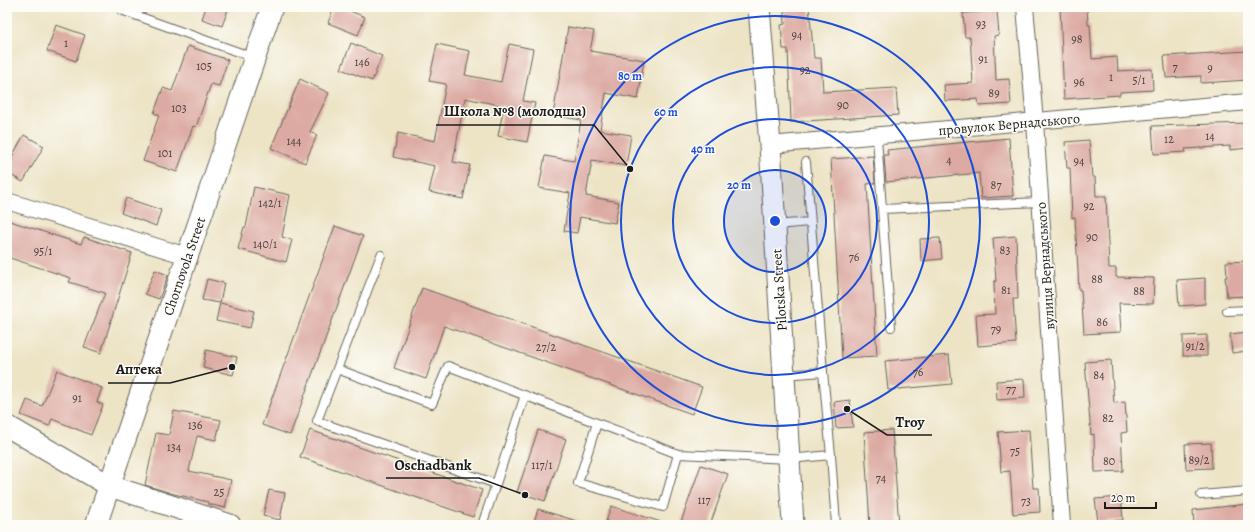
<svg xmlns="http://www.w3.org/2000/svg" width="1255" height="532" viewBox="0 0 1255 532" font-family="Alegreya,serif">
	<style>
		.building { fill: #dcaaa2 }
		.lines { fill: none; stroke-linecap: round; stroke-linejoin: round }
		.service-casing { stroke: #656258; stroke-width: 10 }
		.minor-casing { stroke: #656258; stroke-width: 18 }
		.tertiary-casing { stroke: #656258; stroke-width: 23 }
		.service { stroke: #fff; stroke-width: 8 }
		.minor { stroke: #fff; stroke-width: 16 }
		.tertiary { stroke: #fff; stroke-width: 21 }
		.ring { fill: none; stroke: #1d4ed8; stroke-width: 2 }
		.labels { text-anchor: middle; stroke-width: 3; stroke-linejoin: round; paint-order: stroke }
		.number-label { font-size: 12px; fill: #4c403e }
		.street-label { font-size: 14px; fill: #1c1c1c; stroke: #fdfcf7 }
		.centre { fill: #1d4ed8; stroke: #fdfcf7; stroke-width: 2 }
		.ring-label { font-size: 12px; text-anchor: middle; font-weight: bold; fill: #1d4ed8; stroke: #fdfcf7; stroke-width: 3; stroke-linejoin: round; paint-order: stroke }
		.leader { fill: none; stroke: #1c1c1c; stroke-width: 1.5 }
		.callout-dot { fill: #1c1c1c; stroke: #fdfcf7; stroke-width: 1.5 }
		.callout-label { font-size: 15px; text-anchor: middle; font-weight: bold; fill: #1c1c1c; stroke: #fdfcf7; stroke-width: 3; stroke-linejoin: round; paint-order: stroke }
	</style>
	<rect width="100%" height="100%" fill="#fdfcf7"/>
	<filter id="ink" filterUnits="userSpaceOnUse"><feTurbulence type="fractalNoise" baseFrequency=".025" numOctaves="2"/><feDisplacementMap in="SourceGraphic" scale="8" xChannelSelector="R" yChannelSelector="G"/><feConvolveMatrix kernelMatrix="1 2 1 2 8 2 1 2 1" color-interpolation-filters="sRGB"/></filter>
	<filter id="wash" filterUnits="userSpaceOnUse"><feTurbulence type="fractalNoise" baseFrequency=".012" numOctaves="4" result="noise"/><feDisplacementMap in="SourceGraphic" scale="16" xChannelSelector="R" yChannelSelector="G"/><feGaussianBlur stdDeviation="0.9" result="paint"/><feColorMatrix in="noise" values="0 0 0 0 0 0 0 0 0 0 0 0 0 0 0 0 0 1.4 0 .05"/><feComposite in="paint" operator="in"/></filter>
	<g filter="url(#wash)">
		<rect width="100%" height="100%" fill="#ede4c6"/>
		<g id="blocks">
			<path class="building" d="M206,7H229L222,26L202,19Z
				M334,7H340L365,17L358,35L328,23Z
				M784,7H809L814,58H821L823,92L896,88L898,115L791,122L788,49H783L781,25L785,24Z
				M1060,7H1087L1088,25H1090L1092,59L1117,57L1118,71L1152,69L1153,90L1120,92V95L1064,99Z
				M997,11L999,35L994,36L996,80L1009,79L1011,104L979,106L978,99L945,101L944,85L973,83L970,37H965L963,13Z
				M56,25L85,35L76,61L47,51Z
				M568,27L594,31L590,51L644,60L638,99L606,93L600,130L631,135L626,166L592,160L586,196L619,202L615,223L580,217L577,233L564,231L570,193L539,188L545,156L574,161L581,120L553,115Z
				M351,43L382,56L372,81L341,69Z
				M437,44L470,51L465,75L501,82L509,44L533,49L523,101L535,103L527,142L498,136L504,106L465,98L453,162L470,165L463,199L429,192L435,166L393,157L398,133L435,141L446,84L429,81Z
				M188,46L228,60L219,86L211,84L196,127L193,126L177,172L143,161L159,115L154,113L163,88L172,91Z
				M1248,51V80L1201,83V76L1166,78L1164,56Z
				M300,79L329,93L310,132L317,135L305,163L271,148Z
				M1248,123V148L1230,150V146L1185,149L1186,152L1154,154L1152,126Z
				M24,135L44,146L23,182L7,173V166Z
				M1009,138L1013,196L981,198L979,173L886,182L884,155H888L887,150Z
				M1089,140L1092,177H1095L1096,196H1106L1109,268H1116V277L1154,278L1153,304L1119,303L1121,332L1084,334L1081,290H1079L1075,217L1072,218L1070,168H1067L1065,142Z
				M873,156L875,183L867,184L877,356L842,358L831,159Z
				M254,187L290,195L282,237L292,240L286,262L238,249L244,227H246Z
				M126,198L161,210L156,226L121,213Z
				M7,220L81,244L84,237L132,253L101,353L84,347L105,293L69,282L71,278L7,257Z
				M335,226L363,236L290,435L262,425Z
				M1016,236L1018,299H1013L1016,343L978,346L976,315L995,314L994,282L996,281L993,238Z
				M940,238L942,259L921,261L920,239Z
				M1248,261V296L1227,297L1225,277H1227L1226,262Z
				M155,270L168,275L159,299L145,294Z
				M1205,278V304L1179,306L1177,280Z
				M207,279L224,283L220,303L202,300Z
				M422,288L702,387L692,414L444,326L426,379L394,368Z
				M220,303L254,311L250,328L216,321Z
				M1248,332V351L1232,353L1230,334Z
				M1207,335V356H1183V336Z
				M206,350L237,357L233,375L203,368Z
				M949,355L952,384L888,390L885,361Z
				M1111,360L1114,403L1125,402L1127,432L1121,433L1123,471L1095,472L1094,434L1091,435L1085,362Z
				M57,370L102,388L97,402L103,405L91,435L52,419L49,426L21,415L27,400L42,406Z
				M1024,379L1025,398L997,400L996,381Z
				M850,400L853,427L836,428L834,402Z
				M174,411L221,420L216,440L197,436L189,471L231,480L225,508L208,504V502L174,494L145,485L156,433L169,435Z
				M310,430L482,490L473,517L300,457Z
				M538,430L566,439L545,501L517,492Z
				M892,430L899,525H870L864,432Z
				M1029,430L1033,488H1039L1040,512L1013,514L1010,471L1001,472L998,432Z
				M1211,443L1212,468L1186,469L1185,444Z
				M701,465L728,474L710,525H680Z
				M269,490L285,493L280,520L263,516Z
				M1121,497L1123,520L1098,522L1095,499Z
				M1248,504V525H1194L1193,510Z
				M611,506L661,522V525H605Z
				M538,509L580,522V525H533Z"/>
		</g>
	</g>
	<g filter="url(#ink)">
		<use href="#blocks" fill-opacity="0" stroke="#656258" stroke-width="1"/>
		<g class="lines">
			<defs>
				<path id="service" d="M122,7L121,10L255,58
					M877,137L882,209
					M806,162L823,372
					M775,225L810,222
					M381,255L337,369L432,404L448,366L678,454
					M1227,311L1248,310
					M891,327L882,209L1040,202
					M337,369L317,421L496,484L482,525
					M784,375L823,372L831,455
					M597,423L578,483L663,507L678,454L789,459L831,455L836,525
					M496,484L525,395
					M1201,495L1248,491"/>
				<path id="minor" d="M1025,7L1035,122L1062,525
					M770,145L1248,102
					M7,201L187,256"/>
				<path id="tertiary" d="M759,7L770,145L793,525
					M7,426L110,486L230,525
					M96,525L272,7"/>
			</defs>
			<use href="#service" class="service-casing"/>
			<use href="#minor" class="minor-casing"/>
			<use href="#tertiary" class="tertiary-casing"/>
			<use href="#service" class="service"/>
			<use href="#minor" class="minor"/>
			<use href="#tertiary" class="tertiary"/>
		</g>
	</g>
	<circle cx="775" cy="221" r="51" fill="#1d4ed8" fill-opacity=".12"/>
	<g class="ring">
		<circle cx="775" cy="221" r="51"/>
		<circle cx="775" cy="221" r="102"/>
		<circle cx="775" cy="221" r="154"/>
		<circle cx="775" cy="221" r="205"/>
	</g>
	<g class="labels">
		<g class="number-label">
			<text x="981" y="28">93</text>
			<text x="797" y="39">94</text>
			<text x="1077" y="43">98</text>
			<text x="66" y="47">1</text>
			<text x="983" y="63">91</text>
			<text x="362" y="66">146</text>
			<text x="204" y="70">105</text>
			<text x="1175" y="71">7</text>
			<text x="1210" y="72">9</text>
			<text x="805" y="74">92</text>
			<text x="1111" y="81">1</text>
			<text x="1139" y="84">5/1</text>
			<text x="1079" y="86">96</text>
			<text x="994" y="97">89</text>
			<text x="843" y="109">90</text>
			<text x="179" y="112">103</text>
			<text x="1210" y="140">14</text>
			<text x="1169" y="143">12</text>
			<text x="294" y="145">144</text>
			<text x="165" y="157">101</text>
			<text x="949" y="164">4</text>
			<text x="1079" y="165">94</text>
			<text x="996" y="189">87</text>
			<text x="270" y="207">142/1</text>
			<text x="1089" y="210">92</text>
			<text x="1092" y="241">90</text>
			<text x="265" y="248">140/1</text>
			<text x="1005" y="254">83</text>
			<text x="43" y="255">95/1</text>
			<text x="854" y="261">76</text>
			<text x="1097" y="283">88</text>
			<text x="1006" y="294">81</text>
			<text x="1139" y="295">88</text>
			<text x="1102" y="326">86</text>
			<text x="996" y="333">79</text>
			<text x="1195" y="350">91/2</text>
			<text x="546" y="351">27/2</text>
			<text x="918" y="376">76</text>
			<text x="1099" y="379">84</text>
			<text x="1011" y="393">77</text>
			<text x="77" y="402">91</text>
			<text x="1108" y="422">82</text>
			<text x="195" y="429">136</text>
			<text x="174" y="451">134</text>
			<text x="1015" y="455">75</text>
			<text x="1199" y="464">89/2</text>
			<text x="1109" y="465">80</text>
			<text x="542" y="469">117/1</text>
			<text x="881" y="482">74</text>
			<text x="219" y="496">25</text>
			<text x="704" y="504">117</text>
			<text x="1026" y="505">73</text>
		</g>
		<g class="street-label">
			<text transform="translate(1009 124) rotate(-5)" y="5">провулок Вернадського</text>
			<text transform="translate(184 266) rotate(-71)" y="5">Chornovola Street</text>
			<text transform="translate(1045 266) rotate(-94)" y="5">вулиця Вернадського</text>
			<text transform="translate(779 290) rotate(-94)" y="5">Pilotska Street</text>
		</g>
	</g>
	<circle cx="775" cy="221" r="6" class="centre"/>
	<g class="ring-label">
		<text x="630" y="80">80 m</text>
		<text x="666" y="116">60 m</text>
		<text x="703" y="153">40 m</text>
		<text x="739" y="189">20 m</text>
	</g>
	<path class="leader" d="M630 169L594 125H436M232 367L170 383H108M847 409L887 435H932M525 495L479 478H386"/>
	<g class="callout-dot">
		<circle cx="630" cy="169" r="4"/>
		<circle cx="232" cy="367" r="4"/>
		<circle cx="847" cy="409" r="4"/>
		<circle cx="525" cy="495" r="4"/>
	</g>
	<g class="callout-label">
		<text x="515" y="116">Школа №8 (молодша)</text>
		<text x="139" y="374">Аптека</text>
		<text x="910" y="427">Troy</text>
		<text x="433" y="470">Oschadbank</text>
	</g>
	<rect width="1255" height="532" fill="none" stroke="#fdfcf7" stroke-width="24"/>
	<path d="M1105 502v6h51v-6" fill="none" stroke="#1c1c1c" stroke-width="2"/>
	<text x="1111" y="502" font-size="12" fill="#1c1c1c" stroke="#fdfcf7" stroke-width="3" paint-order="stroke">20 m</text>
</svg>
